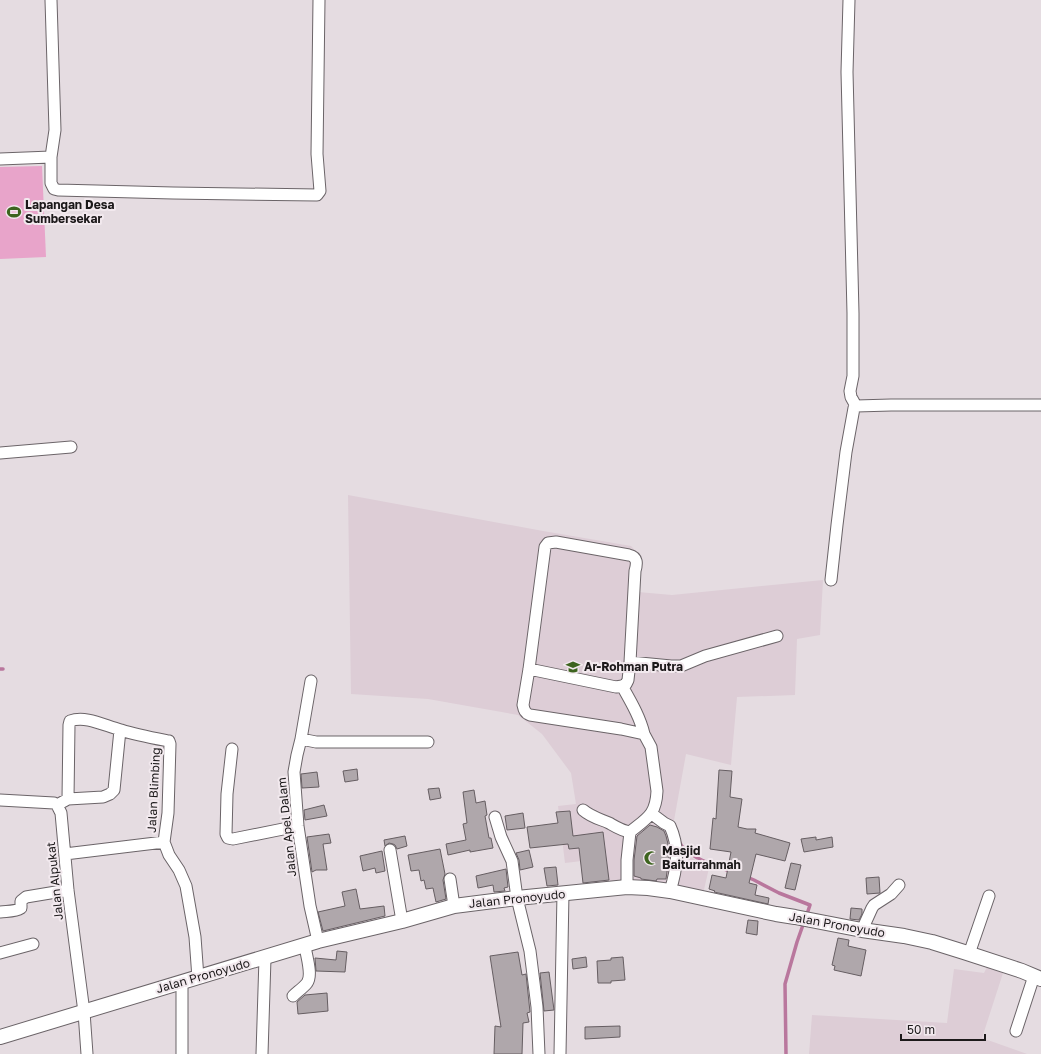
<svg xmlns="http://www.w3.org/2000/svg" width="1041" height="1054" viewBox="0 0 1041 1054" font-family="'Golos Text',sans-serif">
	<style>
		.built { fill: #ddcdd6 }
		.green { fill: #e8a4ca }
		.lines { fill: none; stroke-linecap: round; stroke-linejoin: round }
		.stream { stroke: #b9779d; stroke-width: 3.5 }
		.building { fill: #afa7ab; stroke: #665e62 }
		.minor-casing { stroke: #6b6468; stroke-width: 13 }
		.major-casing { stroke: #6b6468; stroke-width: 16 }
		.minor { stroke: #fff; stroke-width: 11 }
		.major { stroke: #fff; stroke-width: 14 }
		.labels { text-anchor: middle; stroke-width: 4; stroke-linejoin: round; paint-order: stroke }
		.poi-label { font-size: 12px; font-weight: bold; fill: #1c191a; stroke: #f2e9ee; text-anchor: start }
		.street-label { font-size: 12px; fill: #1c191a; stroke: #f2e9ee }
	</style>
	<rect width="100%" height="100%" fill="#e5dce1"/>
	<path class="built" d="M348,495L543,531L631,546L640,556L638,592L672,595L823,580L820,635L797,639L795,695L737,697L731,765L686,754L673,826L680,848L689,856L709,868L703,894L593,886L590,860L565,863L558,806L576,804L571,773L542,734L518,715L428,699L351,694Z
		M987,967L1003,973L982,1038L1027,1054H809L812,1015L947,1023L954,969L984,973Z"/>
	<path class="green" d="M42,166L46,257L0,259V167Z"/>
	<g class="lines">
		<path class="stream" d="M0,669H3
			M679,841C685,857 717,866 732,872
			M747,877L754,880L779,893L810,905L806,917
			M786,1054L785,984L797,942L804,922"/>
	</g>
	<path class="building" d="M357,769L358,780L345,782L343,771Z
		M719,770L732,771L730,797L742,799L738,827L747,829H756L755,833L790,843L785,861L756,854L749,883L757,885L755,895L769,898L768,904L714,892L715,891L709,889L712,875L726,878L731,852L710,849L713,818L716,819Z
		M317,772L319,787L302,788L301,774Z
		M439,788L441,798L430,800L428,789Z
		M474,790L476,803L485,801L487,815L485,816L489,838H491L493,848L470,852V850L448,855L446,844L466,840L463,824L467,823L463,792Z
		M324,805L327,816L305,820L304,810Z
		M570,811L573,836L603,832L609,880L583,883L579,848L569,849L568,844L530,848L527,827L558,823L556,812Z
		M523,813L525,828L507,830L505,816Z
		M650,825L657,827L664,831L666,836L668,844L669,858L666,879H657L656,881L641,879V878L634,876V860L637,836Z
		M329,834L331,843L323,844L327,870H316L312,872L307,837Z
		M405,836L407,846L397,849L395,845L393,844L389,843L385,846L384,840Z
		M816,837V840L832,837L833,847L804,852L801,839Z
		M440,849L445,874L443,880L446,899L436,902L433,888L426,889L424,880L421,881L419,870L411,871L408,855Z
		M529,850L533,867L520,870L519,860L516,853Z
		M382,851L385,871L376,873L375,868L363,871L360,856Z
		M791,863L801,865L795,890L785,888Z
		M556,867L558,885L547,886L544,868Z
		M506,869L508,887L504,888L505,891L494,892L493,885L478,888L476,876Z
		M879,877L880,893L867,894L866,878Z
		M356,889L360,909L384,906L385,916L323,931L318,912L345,906L342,892Z
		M851,908L862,909V914L859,920L850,919Z
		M748,920L758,921L757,935L746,933Z
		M838,938L849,940L848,946L866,950L861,976L834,970L835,966L832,965Z
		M337,951L347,952L345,972L316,971L315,958L336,960Z
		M518,952L522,975L526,974L530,1012L527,1013L529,1022L523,1023L522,1054H494L495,1026L501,1027L490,956Z
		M586,957L587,967L573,969L572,959Z
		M623,957L625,980L611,981V983H598L597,961L611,960V958Z
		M549,972L554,1010L544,1011L540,973Z
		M327,993L328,1011L298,1014L297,1002L305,995Z
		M620,1026V1037L585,1039V1027Z"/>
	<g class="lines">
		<defs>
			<path id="minor" d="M51,0L55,130L51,157V183L54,189L58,190L173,193L317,195L320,191L317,154L319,0
				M849,0L847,72L853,313V376L850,391L851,397L856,406
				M0,159L51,157
				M0,453L71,447
				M831,580L837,525L846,452L854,408L856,406L891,405H1041
				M630,662L671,666H681L705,656L777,636
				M529,669L616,687L622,686L626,684L628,680L630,662L635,571C637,564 638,557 629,555L556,542L548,543L545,547L529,669L523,705C524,710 525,713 530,715L621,729L644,734L651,747L657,791C656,815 647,818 630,832L627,860V887
				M622,686C631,702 640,717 644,734
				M301,739L311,681
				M232,749L227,794L226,834L228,838L233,839L298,826
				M68,799L103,797L110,794L114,790L120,730
				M0,800L54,803L57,805L61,813L68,890L84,1012L87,1054
				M57,805L68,799L69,725L70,721C86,715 105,726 121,730C136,735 153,738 169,741L170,744L168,813L164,842L169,855L179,870L186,886L195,937L198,978
				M583,810C591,817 600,819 609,823C616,827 622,831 630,832
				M652,814L664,823L670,826C680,848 677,869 670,891
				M495,817L501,837L512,861L517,898L530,951L537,1007L539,1054
				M390,850L402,921
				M65,854L164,842
				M450,879L454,906
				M0,912C7,911 15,912 21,908V901L26,897L68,890
				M862,930L872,908L874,905L891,894L899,885
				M318,941L310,906L298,826L294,772L297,755L301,739L316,742H428
				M0,953L33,944
				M969,954L989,896
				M182,982V1054
				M293,996C297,992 303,988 307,983C313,975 306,955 305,946
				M1016,1031L1034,976
				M262,1054L265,958
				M560,1054L563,893"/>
			<path id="major" d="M0,1037L318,941L402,921L454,906L517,898L627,887L648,888L670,891L776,914L795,917L862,930L904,936L932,942L964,952L1022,971L1041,979"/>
		</defs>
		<use href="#minor" class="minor-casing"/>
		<use href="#major" class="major-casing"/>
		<use href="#minor" class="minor"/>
		<use href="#major" class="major"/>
	</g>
	<defs>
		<symbol id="stadium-bare" viewBox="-9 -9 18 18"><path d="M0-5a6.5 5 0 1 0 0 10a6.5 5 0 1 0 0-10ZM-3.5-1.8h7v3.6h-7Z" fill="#3d641f" stroke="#f2e9ee" stroke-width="2.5" paint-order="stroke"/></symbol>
		<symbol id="school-bare" viewBox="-9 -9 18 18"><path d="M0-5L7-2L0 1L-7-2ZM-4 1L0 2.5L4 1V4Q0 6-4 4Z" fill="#3d641f" stroke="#f2e9ee" stroke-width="2.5" paint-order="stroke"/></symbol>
		<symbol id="mosque-bare" viewBox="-9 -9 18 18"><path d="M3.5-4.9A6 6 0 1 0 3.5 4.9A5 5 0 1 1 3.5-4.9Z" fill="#3d641f" stroke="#f2e9ee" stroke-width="2.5" paint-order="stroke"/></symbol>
	</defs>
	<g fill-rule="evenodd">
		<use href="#stadium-bare" x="4" y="202" width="20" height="20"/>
		<use href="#school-bare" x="563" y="657" width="20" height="20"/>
		<use href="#mosque-bare" x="641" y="848" width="20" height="20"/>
	</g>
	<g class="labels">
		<g class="poi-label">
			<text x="25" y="209">Lapangan Desa<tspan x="25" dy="14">Sumbersekar</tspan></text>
			<text x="584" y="671">Ar-Rohman Putra</text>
			<text x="662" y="855">Masjid<tspan x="662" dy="14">Baiturrahmah</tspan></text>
		</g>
		<g class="street-label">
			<text transform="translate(154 790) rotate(-87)" y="4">Jalan Blimbing</text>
			<text transform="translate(287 827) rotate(-96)" y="4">Jalan Apel Dalam</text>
			<text transform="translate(55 881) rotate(-96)" y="4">Jalan Alpukat</text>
			<text transform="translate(517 899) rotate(-6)" y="4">Jalan Pronoyudo</text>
			<text transform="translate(837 925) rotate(10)" y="4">Jalan Pronoyudo</text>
			<text transform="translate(203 976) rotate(-16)" y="4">Jalan Pronoyudo</text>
		</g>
	</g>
	<path d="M901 1034v6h84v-6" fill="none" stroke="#1c191a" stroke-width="2"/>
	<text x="907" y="1034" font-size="12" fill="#1c191a" stroke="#f2e9ee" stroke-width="3" paint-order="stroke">50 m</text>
</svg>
